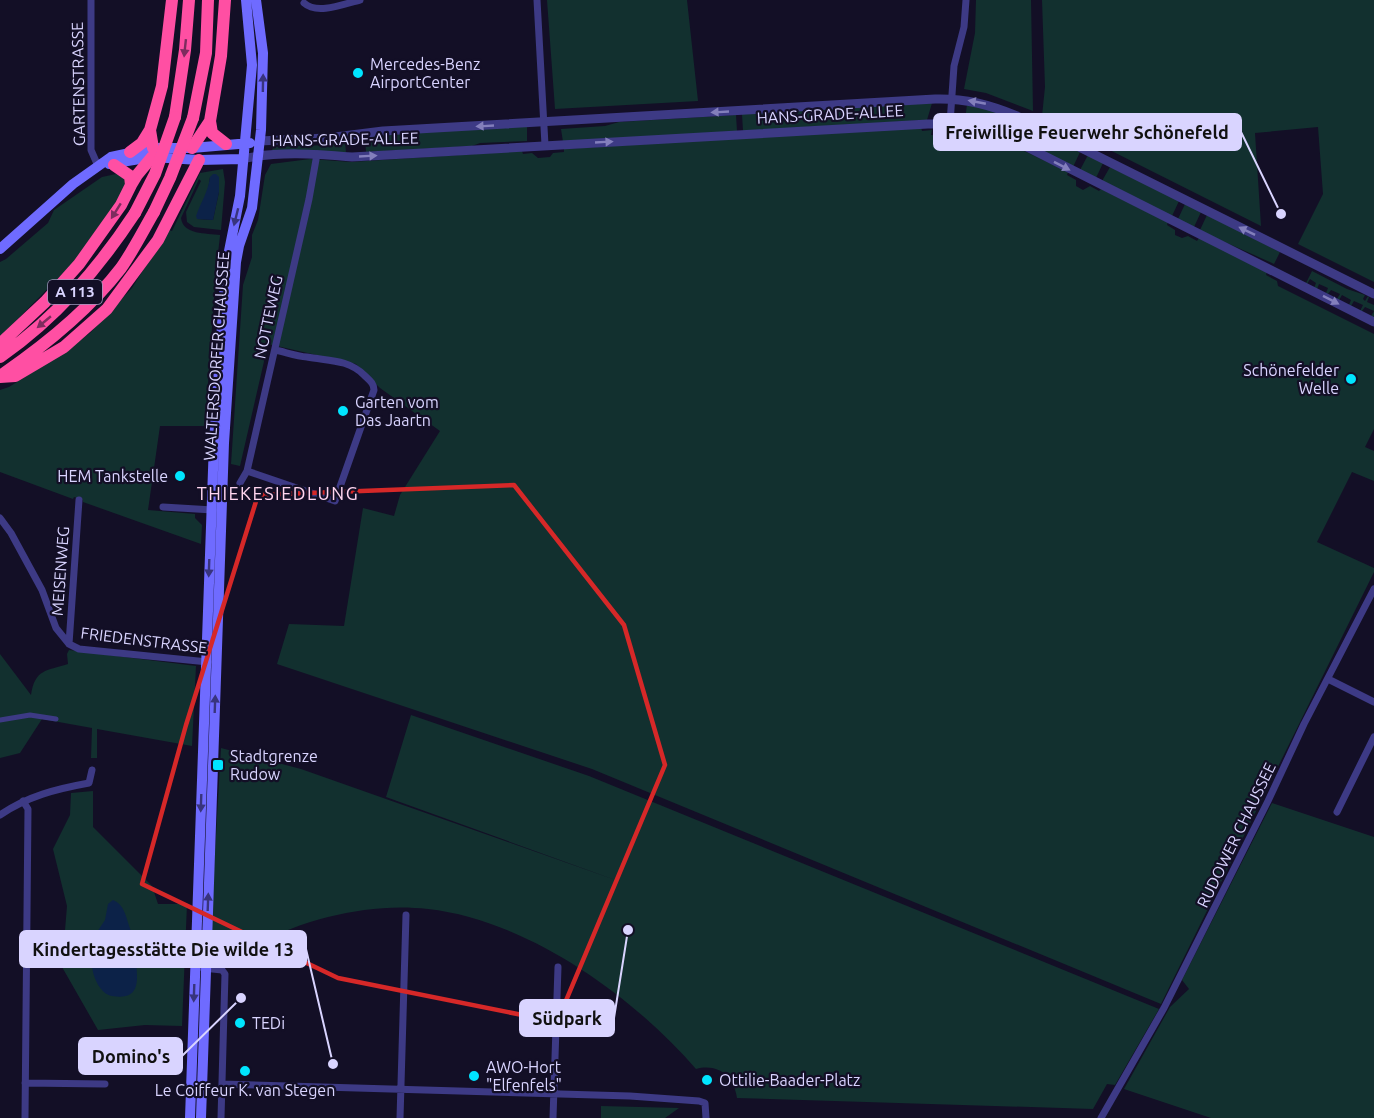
<svg xmlns="http://www.w3.org/2000/svg" width="1374" height="1118" viewBox="0 0 1374 1118" font-family="Ubuntu,sans-serif">
	<style>
		.green { fill: #12302f; fill-rule: evenodd }
		.water { fill: #0c2248 }
		.lines { fill: none; stroke-linecap: round; stroke-linejoin: round }
		.pedestrian { stroke: #3d3a85; stroke-width: 5 }
		.minor { stroke: #3d3a85; stroke-width: 7 }
		.tertiary { stroke: #3d3a85; stroke-width: 9 }
		.secondary { stroke: #6f6bff; stroke-width: 10 }
		.motorway { stroke: #ff4fa3; stroke-width: 12 }
		.motorway-bridge { stroke: #ff4fa3; stroke-width: 12 }
		.oneway { fill: #7d2c5e }
		.oneway2 { fill: #38347d }
		.oneway3 { fill: #837fbc }
		.marked { fill: none; stroke: #d62828; stroke-width: 4.5; stroke-linejoin: round }
		.poi-dot { fill: #00e5ff; stroke: #130f26; stroke-width: 2 }
		.labels { text-anchor: middle; stroke-width: 4.5; stroke-linejoin: round; paint-order: stroke }
		.shield { fill: #130f26; stroke: #9e99be; stroke-width: 1.5 }
		.shield-label { font-size: 15px; font-weight: bold; fill: #d9d4ff }
		.poi-label { font-size: 16px; fill: #d9d4ff; stroke: #130f26; text-anchor: start }
		.street-label { font-size: 16px; fill: #d9d4ff; stroke: #130f26 }
		.neighbourhood-label { font-size: 18px; letter-spacing: 1.5px; fill: #ffd6f0; stroke: #130f26 }
		.leader { fill: none; stroke: #d9d4ff; stroke-width: 2 }
		.callout-dot { fill: #d9d4ff; stroke: #130f26; stroke-width: 2 }
		.callout { fill: #d9d4ff; stroke: #d9d4ff; stroke-width: 2 }
		.callout-label { font-size: 18px; text-anchor: middle; font-weight: bold; fill: #111 }
	</style>
	<rect width="100%" height="100%" fill="#130f26"/>
	<path class="green" d="M547,0H687L698,101L555,109Z
		M976,0H1031L1033,111L986,93L964,89L975,33Z
		M1042,0H1374V282L1298,244L1323,194L1318,127L1255,133L1261,226L1042,116L1045,87Z
		M932,103L927,120L743,131L742,114Z
		M967,104L1004,114L1080,152L1073,167L997,129L965,121Z
		M736,115L737,131L563,142L561,129L605,126L619,122Z
		M527,126V141L480,143L472,146L366,152L365,138L370,136Z
		M921,127L922,131L932,130L931,135L954,136L957,131L969,132L970,129L993,136L1068,172L1067,175L1076,180V186L1083,190L1090,186L1099,191L1101,189L1168,222L1167,225L1175,230V235L1182,238L1188,236L1197,241L1199,238L1267,272L1266,275L1277,281L1278,286L1374,334V429L1365,447L1374,451V481L1352,472L1317,542L1374,568V572L1161,1004L592,769L277,664L289,624L344,626L363,508L394,516L400,495L440,431L380,388L356,364L268,344L240,466L231,464L243,285L252,257V235L258,220L265,175L271,164L310,159L351,162L522,151L523,154L532,153L538,158L550,157L553,153L564,152V149Z
		M345,141L346,153L272,151L273,147L327,145Z
		M1088,155L1103,163L1096,178L1080,170Z
		M1110,167L1179,201L1172,216L1102,181Z
		M223,169L225,182L221,230L194,227L187,222L186,212L201,181L199,179L181,218C183,235 206,233 220,235V236L216,271L205,426H160L148,510L195,514V518L202,525L201,544L83,502V500L74,497L73,499L0,472V390L9,387L55,358L90,333L132,288L168,230L172,231L200,173ZM210,177H219V192L213,220L198,219L208,190Z
		M116,174L124,176L126,189L72,264L0,337V262L6,259L48,223L54,210L102,177Z
		M1185,204L1201,212L1194,227L1178,219Z
		M1207,215L1280,252L1274,264C1249,252 1224,243 1200,230Z
		M1312,271L1347,289L1365,295L1363,299L1365,301L1368,296L1369,297L1367,302L1374,305V317L1371,316L1374,311L1365,307L1362,311H1360L1363,305L1354,301L1351,306L1349,305L1351,300L1342,295L1339,300L1337,299L1340,294L1331,290L1328,294L1326,293L1328,288L1319,284L1317,289L1314,288L1316,283L1310,279L1307,284L1306,283Z
		M69,650L196,666L192,746L97,729V758H91L92,728L42,719L20,753L0,758V654L31,695C35,669 46,671 68,664L67,654Z
		M411,715L589,776L1159,1009L1115,1085L1107,1084L1093,1109L737,1098C734,1076 718,1063 696,1069C632,995 527,920 428,909C394,905 361,909 328,917C303,923 279,933 256,944C247,947 231,958 223,959C219,960 213,958 209,958L221,748L301,769L621,882L386,797Z
		M93,791V827L152,886L158,904H187L182,1026L145,1025L98,1030L62,967L67,906L53,849L70,815L71,793Z
		M1272,803L1374,837V1118H1211L1124,1089L1170,1007L1189,989L1182,980Z
		M601,1106L679,1108L665,1118H601Z"/>
	<path class="water" d="M213,174H216L219,177V192L213,220L197,219L196,216C201,202 208,192 210,177Z
		M113,900C130,907 125,930 138,941C128,956 154,1003 112,996C100,994 93,977 92,966C91,957 96,948 93,938L105,920L108,904Z"/>
	<g class="lines">
		<path class="pedestrian" d="M0,720L30,715L56,719"/>
		<path class="minor" d="M91,0V150L98,166
			M537,0L545,145
			M304,3C317,15 344,4 360,0
			M950,123L954,66L964,27L966,0
			M247,471L335,501L374,390C374,383 369,380 364,375C348,359 328,361 307,357C296,356 285,352 275,350
			M240,483L247,471L309,199L317,154
			M163,507L213,510
			M0,518L11,533L42,590L56,628L69,644L79,649L208,662
			M69,644L79,500
			M1328,679L1374,702
			M23,801L28,809L25,1118
			M1337,812L1374,737
			M0,815C28,796 56,789 89,783L92,770
			M203,968L222,970L225,974L221,1118
			M25,1083L105,1084
			M222,1084L630,1096L699,1101L705,1103L706,1118
			M400,1118L406,915
			M553,1118L558,967
			M1101,1118L1164,1008L1268,801L1304,724L1374,589"/>
		<path class="tertiary" d="M259,141L327,138L383,131L935,99C965,98 990,105 1017,116L1374,294
			M242,159C278,151 316,154 352,157L928,124H962L1003,135L1374,322"/>
		<path class="secondary" d="M109,164L152,157L199,160L242,159
			M0,249L73,184L111,157L153,148H192L250,143
			M190,1118L214,442L226,266L240,196L252,65L246,0
			M201,1118L224,443L236,262L239,246L252,208L261,130L263,53L256,0"/>
		<path class="motorway" d="M225,0L221,56L210,121L212,133L226,144
			M175,117L185,50L189,0
			M193,118L206,53L208,0
			M150,130L153,148
			M192,148L210,121
			M130,152L142,143L150,130L162,86L172,0
			M131,185L137,175L152,157
			M0,344L45,302L79,264L121,205L131,185L130,176L114,165
			M0,357C56,318 98,269 135,213
			M0,376C44,346 88,311 121,268C133,251 143,231 154,212
			M0,377L15,376L64,347L107,309L158,240L199,160"/>
		<path class="motorway-bridge" d="M154,212L170,178L193,118
			M135,213L155,174L175,117"/>
	</g>
	<defs><path id="oneway-solid" d="M-6-.8H1V-3.2L6.5 0L1 3.2V.8H-6Z" transform="scale(1.5)"/></defs>
	<g class="oneway">
		<use href="#oneway-solid" transform="translate(185 48) rotate(96)"/>
		<use href="#oneway-solid" transform="translate(116 211) rotate(122)"/>
		<use href="#oneway-solid" transform="translate(44 322) rotate(140)"/>
	</g>
	<g class="oneway2">
		<use href="#oneway-solid" transform="translate(263 83) rotate(-89)"/>
		<use href="#oneway-solid" transform="translate(236 217) rotate(104)"/>
		<use href="#oneway-solid" transform="translate(209 568) rotate(92)"/>
		<use href="#oneway-solid" transform="translate(215 704) rotate(-88)"/>
		<use href="#oneway-solid" transform="translate(201 803) rotate(92)"/>
		<use href="#oneway-solid" transform="translate(208 902) rotate(-88)"/>
		<use href="#oneway-solid" transform="translate(194 993) rotate(92)"/>
	</g>
	<g class="oneway3">
		<use href="#oneway-solid" transform="translate(977 102) rotate(-169)"/>
		<use href="#oneway-solid" transform="translate(720 112) rotate(177)"/>
		<use href="#oneway-solid" transform="translate(485 126) rotate(177)"/>
		<use href="#oneway-solid" transform="translate(604 142) rotate(-3)"/>
		<use href="#oneway-solid" transform="translate(368 156) rotate(-3)"/>
		<use href="#oneway-solid" transform="translate(1062 166) rotate(27)"/>
		<use href="#oneway-solid" transform="translate(1247 231) rotate(-154)"/>
		<use href="#oneway-solid" transform="translate(1331 300) rotate(27)"/>
	</g>
	<path class="marked" d="M514,485L624,625L665,765L557,1022L338,978L142,884L186,725L258,495Z"/>
	<g class="poi-dot">
		<circle cx="358" cy="73" r="6"/>
		<circle cx="1351" cy="379" r="6"/>
		<circle cx="343" cy="411" r="6"/>
		<circle cx="180" cy="476" r="6"/>
		<rect x="212" y="759" width="12" height="12" rx="3"/>
		<circle cx="240" cy="1023" r="6"/>
		<circle cx="245" cy="1071" r="6"/>
		<circle cx="474" cy="1076" r="6"/>
		<circle cx="707" cy="1080" r="6"/>
	</g>
	<g class="labels">
		<rect class="shield" x="48" y="280" width="54" height="24" rx="4.5"/>
		<g class="shield-label">
			<text x="75" y="297">A 113</text>
		</g>
		<g class="poi-label">
			<text x="370" y="70">Mercedes-Benz<tspan x="370" dy="18">AirportCenter</tspan></text>
			<text x="1339" y="376" text-anchor="end">Schönefelder<tspan x="1339" dy="18">Welle</tspan></text>
			<text x="355" y="408">Garten vom<tspan x="355" dy="18">Das Jaartn</tspan></text>
			<text x="168" y="482" text-anchor="end">HEM Tankstelle</text>
			<text x="230" y="762">Stadtgrenze<tspan x="230" dy="18">Rudow</tspan></text>
			<text x="252" y="1029">TEDi</text>
			<text x="486" y="1073">AWO-Hort<tspan x="486" dy="18">"Elfenfels"</tspan></text>
			<text x="719" y="1086">Ottilie-Baader-Platz</text>
			<text x="245" y="1096" text-anchor="middle">Le Coiffeur K. van Stegen</text>
		</g>
		<g class="street-label">
			<text transform="translate(78 84) rotate(-91)" y="6">GARTENSTRASSE</text>
			<text transform="translate(830 114) rotate(-3)" y="6">HANS-GRADE-ALLEE</text>
			<text transform="translate(345 139) rotate(-1)" y="6">HANS-GRADE-ALLEE</text>
			<text transform="translate(268 317) rotate(-78)" y="6">NOTTEWEG</text>
			<text transform="translate(216 356) rotate(-86)" y="6">WALTERSDORFER CHAUSSEE</text>
			<text transform="translate(60 571) rotate(-86)" y="6">MEISENWEG</text>
			<text transform="translate(144 640) rotate(7)" y="6">FRIEDENSTRASSE</text>
			<text transform="translate(1236 835) rotate(-64)" y="6">RUDOWER CHAUSSEE</text>
		</g>
		<g class="neighbourhood-label">
			<text x="278" y="500">THIEKESIEDLUNG</text>
		</g>
	</g>
	<path class="leader" d="M1281 214L1241 132M333 1064L306 949M628 930L614 1018M241 998L182 1056"/>
	<g class="callout-dot">
		<circle cx="1281" cy="214" r="6"/>
		<circle cx="333" cy="1064" r="6"/>
		<circle cx="628" cy="930" r="6"/>
		<circle cx="241" cy="998" r="6"/>
	</g>
	<g class="callout">
		<rect x="934" y="114" width="307" height="36" rx="6"/>
		<rect x="20" y="931" width="286" height="36" rx="6"/>
		<rect x="520" y="1000" width="94" height="36" rx="6"/>
		<rect x="79" y="1038" width="103" height="36" rx="6"/>
	</g>
	<g class="callout-label">
		<text x="1087" y="139">Freiwillige Feuerwehr Schönefeld</text>
		<text x="163" y="956">Kindertagesstätte Die wilde 13</text>
		<text x="567" y="1025">Südpark</text>
		<text x="131" y="1063">Domino's</text>
	</g>
</svg>
